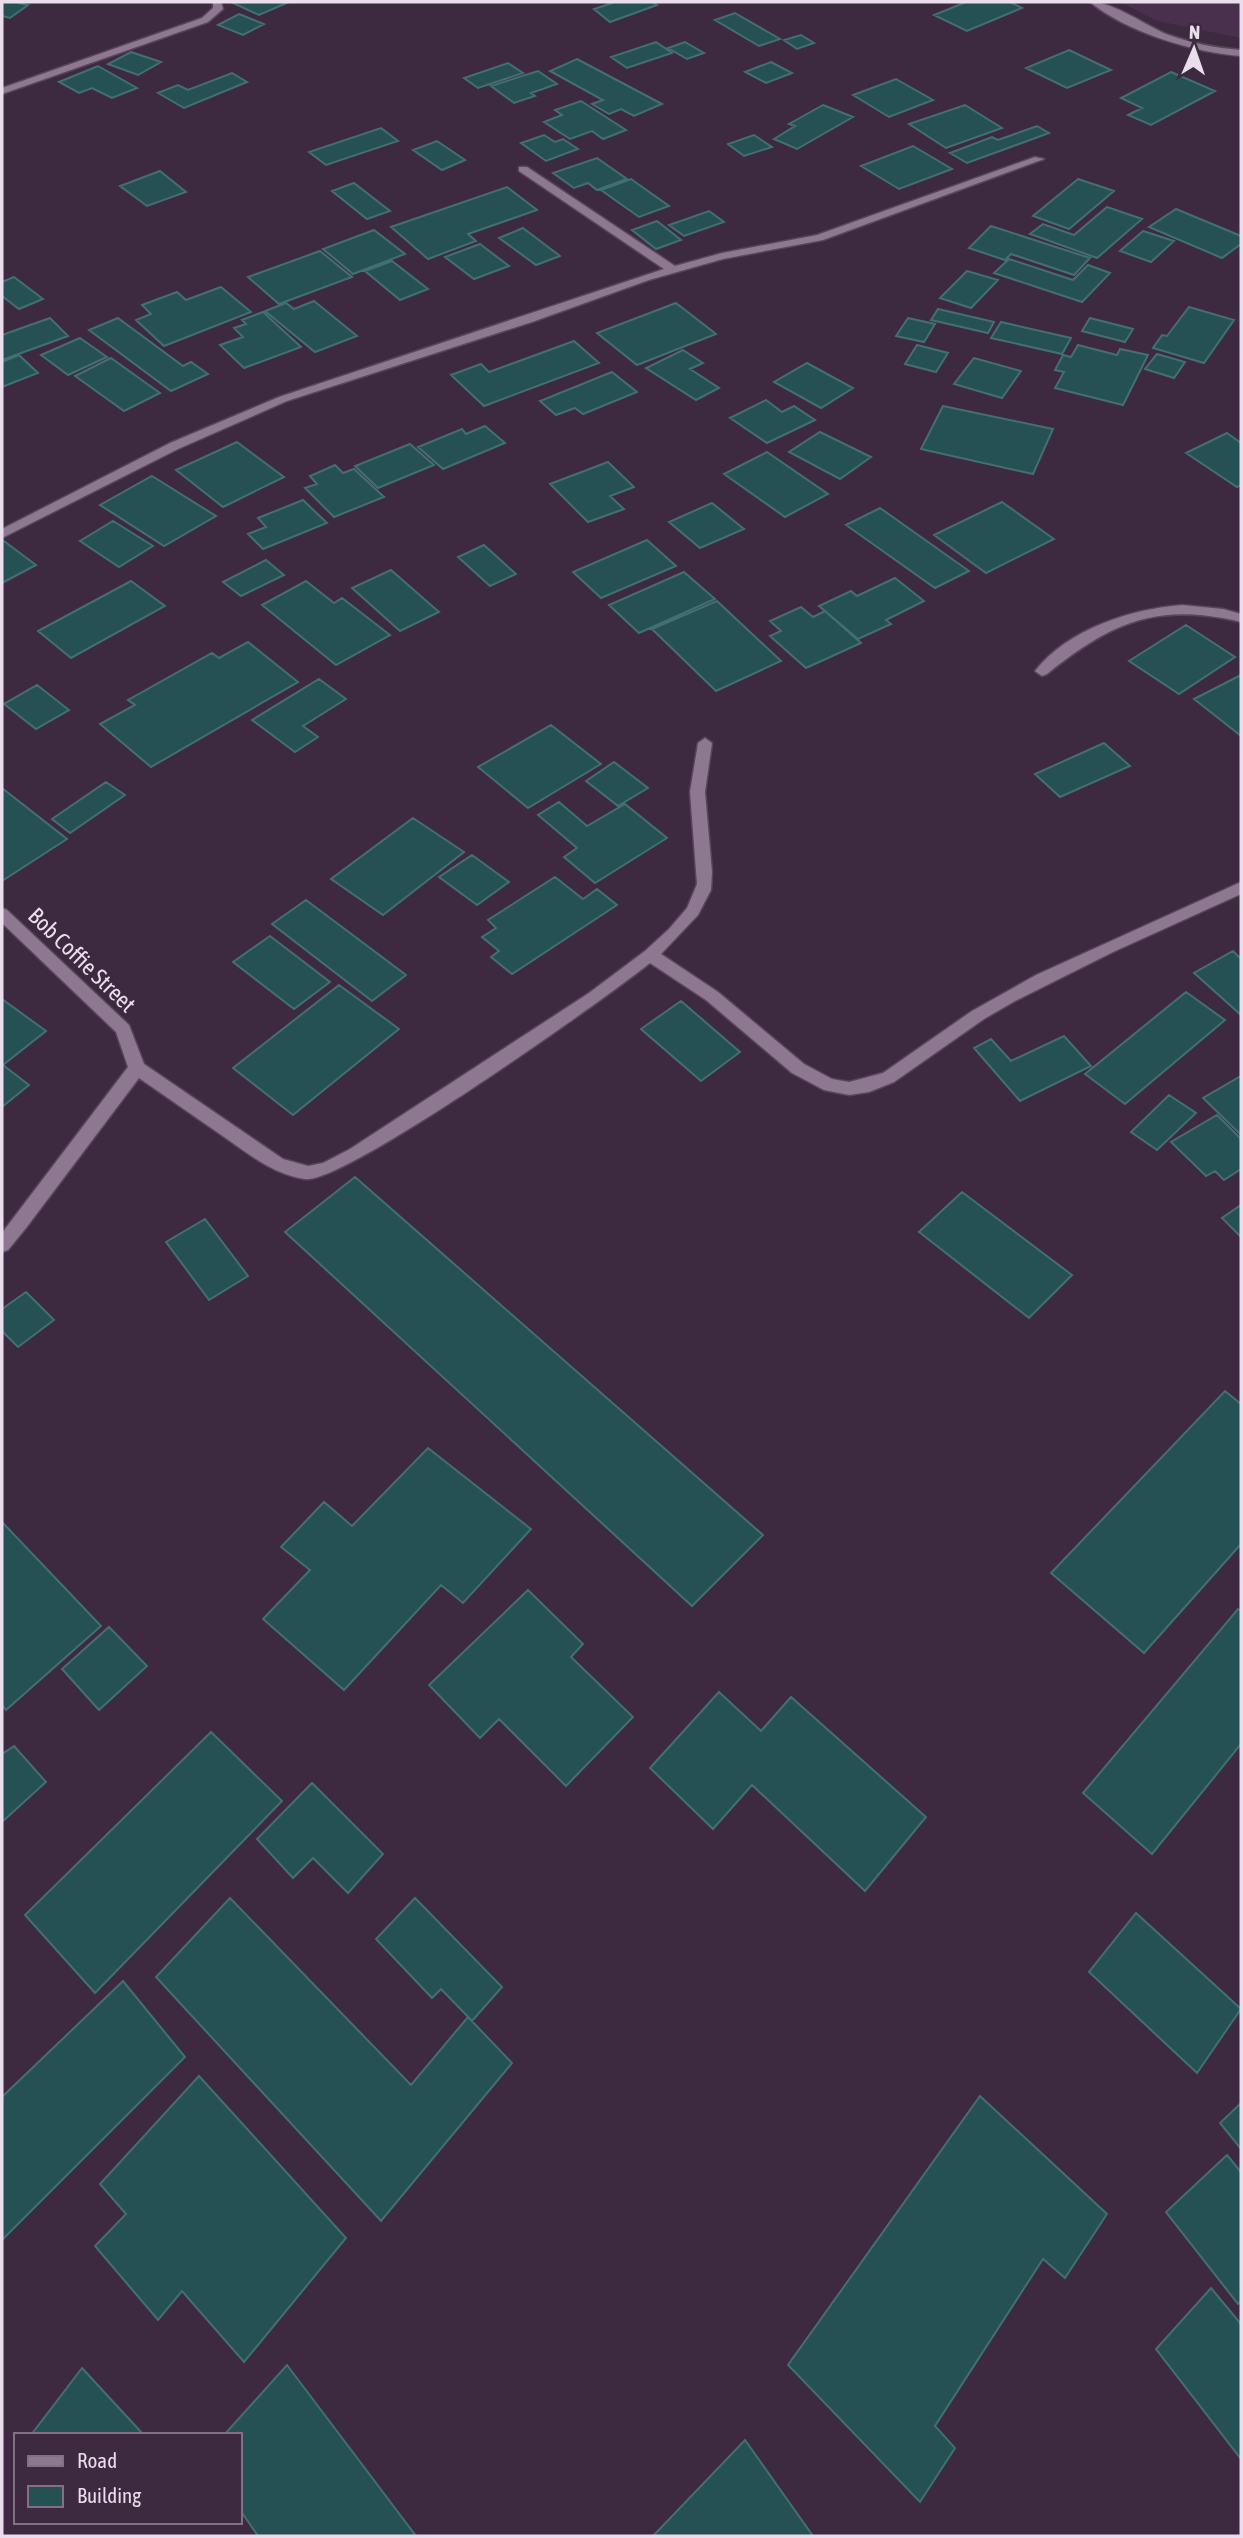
<svg xmlns="http://www.w3.org/2000/svg" width="1243" height="2538" viewBox="0 0 1243 2538" font-family="'Asap Condensed',sans-serif">
	<style>
		.built { fill: #49304c }
		.building { fill: #265154; stroke: #446f72; stroke-width: 2 }
		.lines { fill: none; stroke-linecap: round; stroke-linejoin: round }
		.minor-casing { stroke: #57465a; stroke-width: 3 }
		.minor { fill: #8e7791; fill-rule: evenodd }
		.labels { text-anchor: middle; stroke-width: 6; stroke-linejoin: round; paint-order: stroke }
		.street-label { font-size: 23px; fill: #eaddec; stroke: #3d2940 }
	</style>
	<rect width="100%" height="100%" fill="#3d2940"/>
	<path class="built" d="M1120,2H1241V38L1157,21Z"/>
	<path class="building" d="M2,2H14L28,5L10,18L2,16Z
		M237,2H289L259,15L233,3Z
		M615,2H652L657,5L610,22L594,9Z
		M966,2H1010L1022,8L967,31L934,15Z
		M735,13L780,39L759,46L715,20Z
		M239,14L264,24L243,35L218,25Z
		M801,35L814,43L797,49L784,40Z
		M656,42L672,53L627,68L611,57Z
		M685,42L704,53L687,59L668,48Z
		M1069,50L1111,70L1067,88L1026,68Z
		M131,52L161,62L138,75L108,64Z
		M577,59L662,104L634,116L621,109L609,114L592,104L603,100L550,71Z
		M771,62L792,73L766,83L745,72Z
		M508,63L523,73L478,88L464,78Z
		M98,66L137,88L112,98L92,88L79,93L59,82Z
		M538,71L557,84L531,93L535,96L514,103L491,86Z
		M1171,72L1215,91L1151,125L1128,115L1142,108L1121,98Z
		M232,73L247,82L184,108L158,93L178,85L188,90Z
		M896,79L933,100L889,117L853,95Z
		M581,101L626,130L603,139L592,131L570,139L544,122L562,115L555,110Z
		M823,105L853,117L797,149L774,139L795,126L789,124Z
		M965,105L1002,128L946,148L909,124Z
		M1037,126L1049,133L967,163L950,153L992,137L998,140Z
		M381,128L398,141L326,165L309,152Z
		M544,135L555,142L563,139L578,149L546,161L521,143Z
		M754,135L772,147L744,156L728,144Z
		M437,141L465,160L442,170L413,150Z
		M913,146L952,169L899,189L861,166Z
		M597,158L627,179L597,190L588,183L574,188L553,173Z
		M160,171L186,192L147,206L120,186Z
		M631,179L669,206L639,217L601,190Z
		M1078,179L1114,191L1069,229L1033,216Z
		M354,183L390,211L367,219L332,191Z
		M507,187L537,210L468,234L476,241L428,259L391,227Z
		M1107,207L1142,219L1097,258L1030,234L1043,224L1074,235Z
		M1176,209L1241,236V244L1222,258L1149,227Z
		M709,211L724,222L684,236L669,225Z
		M657,221L681,240L656,249L632,230Z
		M991,226L1090,258L1074,275L1011,254L1005,260L969,248Z
		M523,228L560,256L536,265L499,238Z
		M374,230L405,254L353,274L323,249Z
		M1143,231L1174,241L1151,262L1120,251Z
		M480,244L509,266L474,279L445,257Z
		M320,251L352,277L279,304L248,277Z
		M1009,259L1073,280L1088,265L1110,273L1082,302L994,273Z
		M392,261L428,289L400,300L365,271Z
		M967,271L998,280L971,308L940,298Z
		M14,277L43,299L19,309L2,296V282Z
		M221,287L251,312L164,346L136,320L151,314L142,305L177,292L186,300Z
		M314,301L357,336L315,352L265,311L286,303L294,309Z
		M676,303L716,334L637,365L597,333Z
		M1189,307L1234,320L1204,363L1153,348L1162,335L1167,336Z
		M938,309L994,322L988,333L931,320Z
		M263,312L301,347L244,368L220,345L243,337L234,328L246,324L242,320Z
		M50,318L68,336L2,360V335Z
		M118,318L183,366L191,362L208,374L171,391L89,330Z
		M908,318L935,324L924,342L896,336Z
		M1090,318L1133,329L1125,342L1082,331Z
		M1001,322L1071,338L1062,354L991,338Z
		M80,338L107,357L68,375L41,355Z
		M574,341L599,363L484,406L451,375L481,364L489,372Z
		M917,345L948,353L936,372L905,364Z
		M1078,345L1117,355L1120,349L1148,355L1123,405L1055,388L1064,372L1055,370L1063,355L1071,357Z
		M683,350L703,363L690,369L719,388L696,400L646,368Z
		M1157,354L1185,362L1174,378L1145,369Z
		M19,355L38,373L2,387V362Z
		M111,358L160,393L124,411L75,376Z
		M974,358L1021,371L1002,398L954,384Z
		M807,363L853,388L821,408L774,382Z
		M612,372L637,392L583,414L575,408L556,415L540,401Z
		M766,400L782,412L794,406L815,420L767,443L730,418Z
		M943,406L1053,429L1033,474L921,449Z
		M485,426L505,443L443,469L418,447L462,429L466,434Z
		M820,432L871,457L840,479L789,452Z
		M1227,433L1241,443V485L1237,487L1186,453Z
		M237,442L284,477L223,507L176,470Z
		M410,444L434,465L378,488L355,466Z
		M767,452L828,494L785,517L724,474Z
		M608,462L634,487L610,496L624,509L588,522L550,484Z
		M335,465L343,473L354,469L384,497L334,517L305,488L317,484L310,476Z
		M152,476L216,516L164,546L100,505Z
		M303,500L327,523L263,549L248,534L266,527L258,518Z
		M1002,502L1054,539L986,573L934,535Z
		M712,503L744,529L700,548L669,522Z
		M880,508L969,571L935,588L846,525Z
		M113,521L153,546L119,567L80,541Z
		M647,540L676,566L601,598L573,572Z
		M4,541L36,565L2,583V542Z
		M484,545L516,574L490,586L458,557Z
		M266,560L284,575L241,596L223,582Z
		M391,570L439,612L400,631L352,588Z
		M684,572L715,599L639,633L609,605Z
		M895,578L924,601L886,620L891,624L858,639L819,606L851,591L857,596Z
		M131,581L165,606L71,658L38,631Z
		M306,581L334,603L342,598L390,635L336,665L262,605Z
		M717,601L781,661L716,691L652,629Z
		M801,607L813,617L825,611L861,643L806,668L770,636L781,631L770,621Z
		M1186,625L1235,657L1179,694L1129,661Z
		M248,642L298,682L151,767L100,724L135,705L128,700L212,653L219,658Z
		M1241,675V736L1194,699Z
		M319,679L346,699L303,726L318,737L295,752L252,720Z
		M37,685L69,710L36,729L4,704Z
		M551,725L601,764L528,808L478,767Z
		M1104,743L1130,766L1060,797L1035,774Z
		M614,762L648,788L618,806L586,781Z
		M106,782L125,795L70,833L52,819Z
		M2,788L67,839L2,881Z
		M559,802L587,826L625,804L667,838L595,883L564,857L577,848L538,815Z
		M413,818L464,852L383,915L331,879Z
		M472,855L509,882L477,905L439,877Z
		M555,877L583,899L597,889L617,905L512,974L491,957L499,951L482,937L496,928L488,920Z
		M306,900L406,975L372,1001L272,924Z
		M270,936L330,982L294,1009L233,962Z
		M1233,951L1241,959V1015L1194,973Z
		M339,985L399,1029L293,1115L233,1068Z
		M1186,992L1225,1020L1125,1104L1085,1074Z
		M2,999L46,1031L3,1065L29,1085L2,1107Z
		M681,1001L740,1052L701,1081L641,1029Z
		M1064,1036L1091,1066L1020,1101L974,1048L991,1039L1011,1061Z
		M1241,1076V1135L1203,1098Z
		M1169,1095L1196,1113L1157,1150L1131,1132Z
		M1217,1115L1241,1139V1169L1224,1180L1215,1171L1206,1176L1171,1142Z
		M355,1177L763,1535L692,1606L285,1232Z
		M962,1192L1072,1275L1029,1318L919,1232Z
		M1241,1205V1237L1222,1218Z
		M205,1219L248,1276L209,1300L166,1242Z
		M26,1292L54,1320L18,1347L2,1331V1309Z
		M1225,1391L1241,1404V1544L1144,1653L1051,1573Z
		M428,1448L531,1529L463,1603L441,1585L344,1690L263,1619L310,1570L281,1547L324,1502L352,1526Z
		M2,1522L101,1626L6,1710L2,1705Z
		M528,1590L583,1644L571,1657L633,1717L566,1786L499,1719L480,1738L429,1685Z
		M1238,1609L1241,1611V1744L1152,1854L1083,1793Z
		M109,1627L147,1666L99,1710L62,1669Z
		M719,1692L761,1731L791,1697L926,1817L865,1891L752,1785L713,1829L650,1768Z
		M211,1732L282,1801L95,1993L25,1915Z
		M14,1746L46,1782L2,1822V1754Z
		M312,1783L383,1854L348,1893L313,1858L293,1878L257,1839Z
		M230,1898L411,2085L468,2017L512,2063L381,2221L156,1977Z
		M415,1898L502,1987L472,2021L441,1989L432,1998L376,1939Z
		M1136,1913L1241,2009L1197,2073L1089,1972Z
		M123,1981L185,2057L2,2240V2097Z
		M199,2076L346,2238L244,2362L182,2291L158,2320L95,2246L126,2214L100,2184Z
		M980,2096L1107,2214L1065,2278L1043,2259L935,2426L955,2448L920,2502L788,2365Z
		M1241,2103V2149L1220,2123Z
		M1227,2155L1241,2172V2301L1238,2304L1166,2212Z
		M1211,2288L1241,2324V2459L1156,2349Z
		M287,2365L416,2536H258L240,2510V2435H224Z
		M82,2368L142,2433L141,2435H31Z
		M745,2440L813,2536H653Z"/>
	<g class="lines">
		<defs>
			<path id="minor" d="M213,2H221L223,9L208,22L2,94V88L202,18L213,8Z
				M1090,2C1112,1 1145,25 1166,34C1191,43 1215,48 1241,50V56C1196,53 1126,32 1090,2Z
				M1035,157L1044,159L823,240L723,259L649,280L532,322L287,401L178,449L2,538V529L170,443L279,397L664,269L519,171V167H527L675,266L722,253L817,235Z
				M1182,605L1223,609L1241,614V622C1157,602 1112,622 1047,674L1042,676L1035,671C1068,629 1131,609 1182,605Z
				M705,738L712,743L705,792L712,872L711,890L698,915L661,954L718,992L804,1064L832,1079L849,1082L883,1073L972,1011L1036,975L1241,882V894L1113,952L1015,1001L984,1019L894,1082L869,1092L849,1095L824,1090L792,1073L706,1000L650,963C608,997 343,1185 305,1179C271,1174 245,1151 217,1132C191,1114 165,1096 139,1078L26,1228L8,1250L2,1252V1233L128,1067L116,1032L2,923V908L7,910L129,1025L144,1064L283,1159L308,1166L323,1163L350,1149L589,993L645,951L669,929L687,908L697,884L690,792L698,743Z"/>
		</defs>
		<use href="#minor" class="minor-casing"/>
		<use href="#minor" class="minor"/>
	</g>
	<g class="labels">
		<g class="street-label">
			<text transform="translate(82 960) rotate(44)" y="8">Bob Coffie Street</text>
		</g>
	</g>
	<rect width="1243" height="2538" fill="none" stroke="#eaddec" stroke-width="7"/>
	<rect x="14" y="2433" width="228" height="91" fill="#3d2940" stroke="#827185" stroke-width="2"/>
	<rect x="28" y="2456" width="35" height="10" fill="#8e7791" stroke="#827185" stroke-width="2"/>
	<text x="77" y="2468" font-size="21" fill="#eaddec">Road</text>
	<rect x="28" y="2486" width="35" height="21" fill="#265154" stroke="#827185" stroke-width="2"/>
	<text x="77" y="2503" font-size="21" fill="#eaddec">Building</text>
	<g transform="translate(1194 49) rotate(2)" stroke="#3d2940" stroke-width="5" paint-order="stroke">
	<path d="M0-5L12 26L0 18L-12 26Z" fill="#eaddec"/>
	<text y="-10" font-size="19" font-weight="bold" text-anchor="middle" fill="#eaddec">N</text>
	</g>
</svg>
